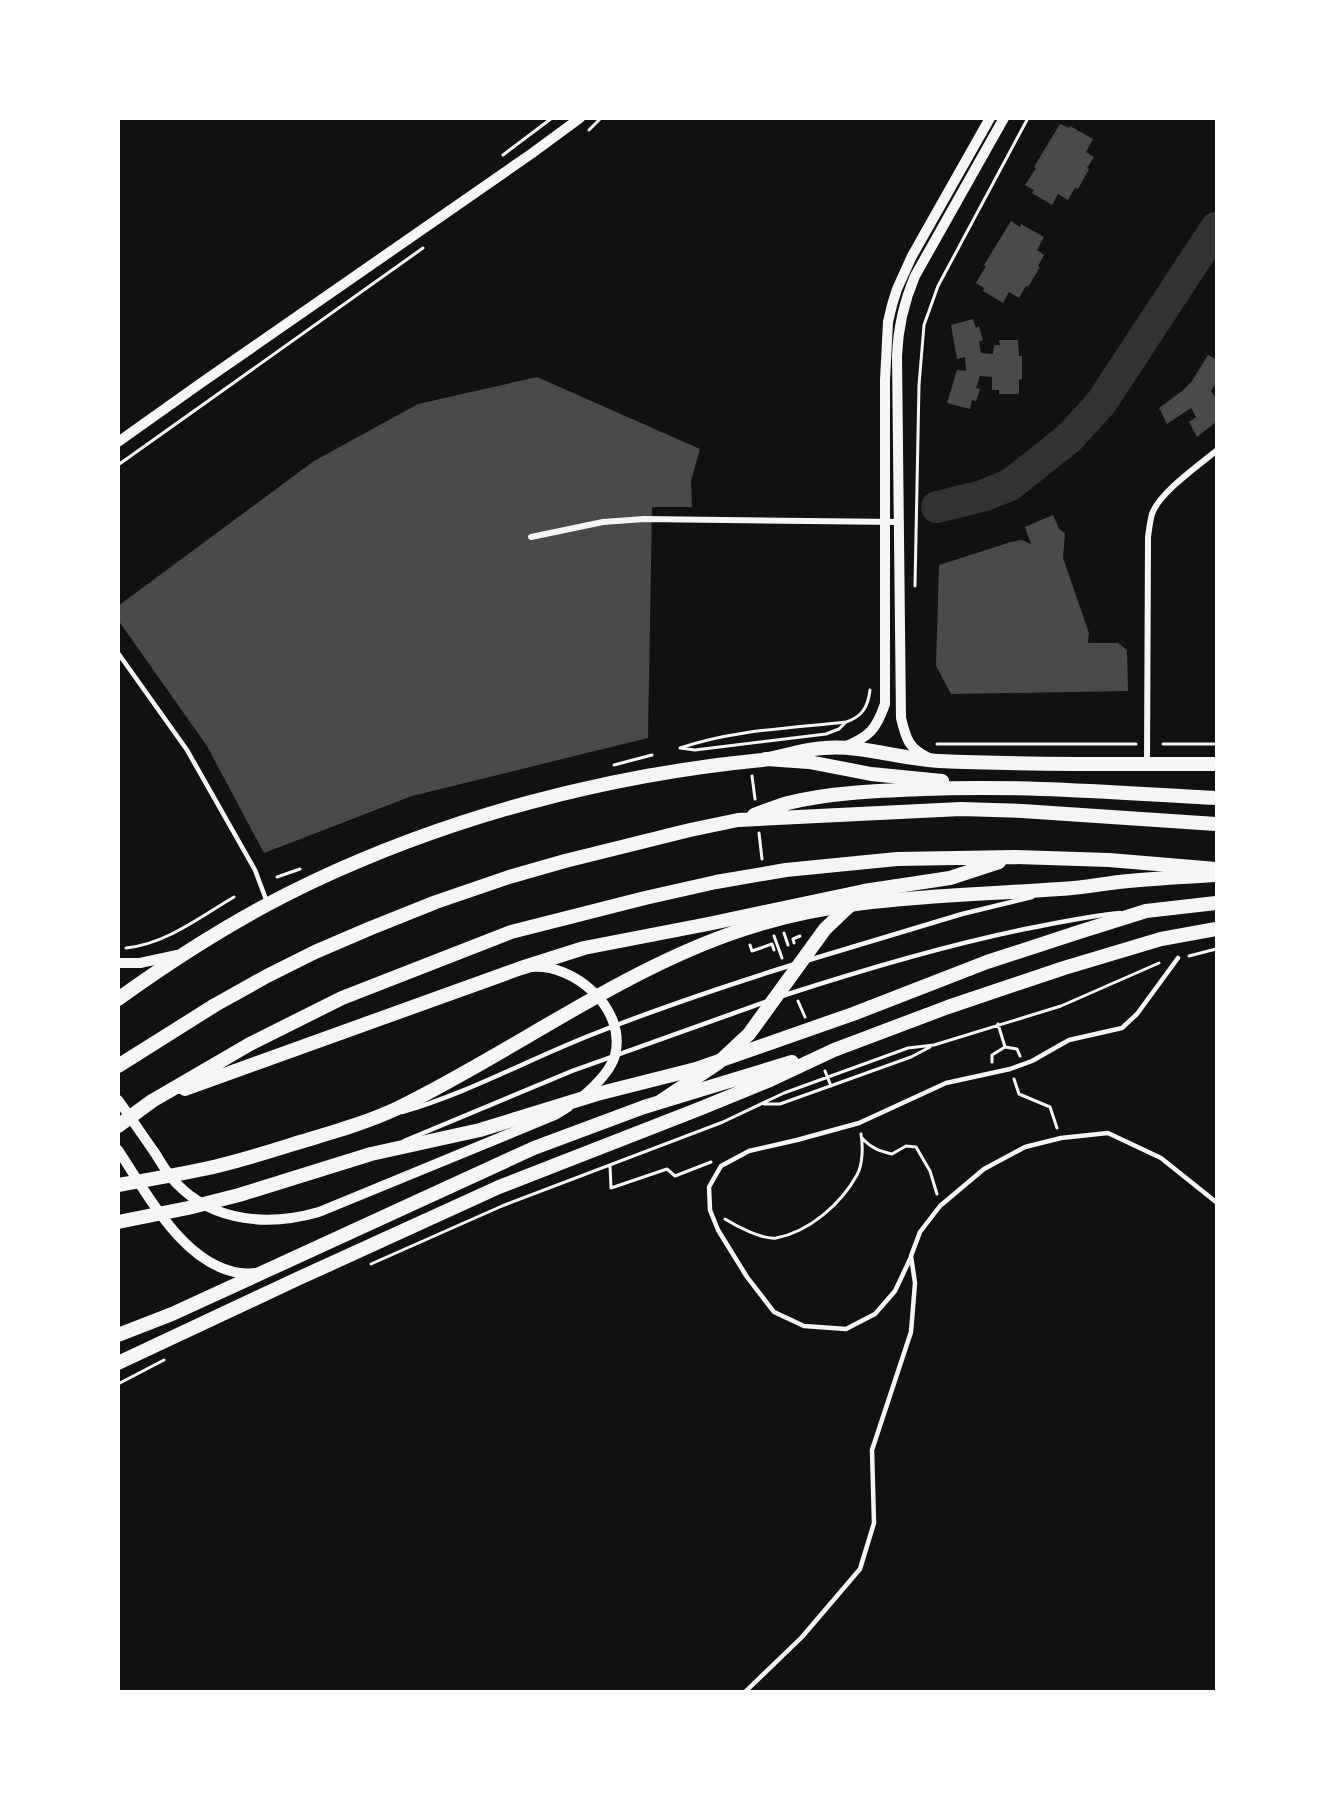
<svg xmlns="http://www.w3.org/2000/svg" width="1335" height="1810" viewBox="0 0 1335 1810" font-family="'Fira Sans Condensed',sans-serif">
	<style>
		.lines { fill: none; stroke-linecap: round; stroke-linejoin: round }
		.river { stroke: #333; stroke-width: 32 }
		.building { fill: #4a4a4a }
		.path { stroke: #f5f5f5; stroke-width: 3 }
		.service { stroke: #f5f5f5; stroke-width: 4.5 }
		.minor { stroke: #f5f5f5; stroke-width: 6 }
		.tertiary { stroke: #f5f5f5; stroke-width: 10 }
		.primary { stroke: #f5f5f5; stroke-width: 14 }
		.trunk { stroke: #f5f5f5; stroke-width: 14 }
	</style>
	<rect width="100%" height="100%" fill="#111"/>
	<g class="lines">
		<path class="river" d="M937,507L982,496L1010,485L1069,438L1101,403L1216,228"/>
	</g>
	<path class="building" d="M1060,124L1069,128L1070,126L1093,139L1086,152L1094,157L1087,168L1089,169L1078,189L1075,188L1068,200L1058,194L1052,205L1032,193L1034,190L1025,185L1036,168L1034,167Z
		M1011,221L1020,227L1021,224L1044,237L1037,250L1044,255L1038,266L1040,267L1028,287L1026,286L1019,298L1009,292L1003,303L983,291L984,288L976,283L986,266L984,265Z
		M973,319L976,328L979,326L983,340L979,342L981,353L993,354L994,345H1000L999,340H1018L1019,356H1022V379L1019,380V394H999V390H992V377L980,376L976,388L980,389L976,401L972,400L970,409L947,403L957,370L966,371L965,357L957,359L951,325Z
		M1208,355L1216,359V383L1211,391L1216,399V422L1197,437L1189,422L1196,417L1191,408L1167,424L1159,408L1182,391L1192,381Z
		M537,377L700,449L691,481L692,507H652L648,738L412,796L264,853L207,746L118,620V606L314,461L418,404Z
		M1053,515L1059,529L1065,533L1063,558L1089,633L1088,643H1118L1127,650L1128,691L951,694L936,666L939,565L1011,542L1022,540L1031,544L1025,527Z"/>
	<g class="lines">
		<path class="path" d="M589,130L601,118
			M503,155L552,118
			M118,465L423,248
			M915,586L919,385L924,325L938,286L1028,118
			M846,722L839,729L826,734L695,750L680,748C732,730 791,728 846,722Z
			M846,722C862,717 868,707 870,690
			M937,744H1136
			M1163,744H1216
			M614,765L652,755
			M752,776L755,799
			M759,833L762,859
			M277,877L300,869
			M784,933L788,945
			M774,936L782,958
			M794,943L793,939L800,936
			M750,945L752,951L772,944L774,950
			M126,948C166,944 200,917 234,897
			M1189,956L1216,949
			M798,1001L805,1017
			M998,1024L1005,1047
			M992,1062V1055L1005,1047L1017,1049L1020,1056
			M825,1071L831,1086
			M1014,1079L1019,1094L1050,1107L1057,1128
			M764,1104H780L911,1057L930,1047
			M862,1138C871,1148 879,1151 892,1154L906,1146L916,1147L930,1171L937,1194
			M610,1165L611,1188L667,1169L675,1176L711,1162
			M725,1219C736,1226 763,1240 776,1238C809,1232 841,1204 857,1175C863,1164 863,1146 861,1134
			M371,1264L502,1206L723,1122L784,1093L908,1048L934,1045L1061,1006L1159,963
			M118,1384L164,1360"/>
		<path class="service" d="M118,653L187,750L255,870L267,902
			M809,960L962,914L1032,897
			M782,996C862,970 942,946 1025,929C1056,923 1088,916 1120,913
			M402,1112C469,1093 531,1058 596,1033C662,1007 728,985 795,964
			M404,1141L572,1071L768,1001
			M911,1257L895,1291L875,1314L846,1329L804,1326L774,1312L747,1277L718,1230L710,1210L709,1187L721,1166L749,1151L797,1140L859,1123L946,1083L1010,1069L1032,1061L1069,1040L1122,1028L1137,1014L1178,958
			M745,1692L802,1637L860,1569L874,1523L872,1450L911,1332L915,1283L911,1256L920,1232L940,1206L984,1169L1025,1147L1061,1138L1108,1133L1161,1158L1216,1202"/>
		<path class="minor" d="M531,537L603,522L644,519L899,522
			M1147,764L1148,537C1149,530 1150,521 1152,514C1159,493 1199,465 1216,451"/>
		<path class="tertiary" d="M118,442L201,383L531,154L580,118
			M844,747C869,737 876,730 885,704V380L888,322L892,305L897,289L912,256L990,118
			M929,758C909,749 906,739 901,718L897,356C898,328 904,302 915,276L1004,118
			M118,963H140L177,955
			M531,967C574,963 627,1009 615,1055C611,1071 594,1087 581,1098
			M118,1100C131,1118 143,1136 155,1153C162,1164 168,1175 177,1184C215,1223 270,1226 319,1212L555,1115L568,1107
			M118,1150C147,1193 183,1265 240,1273C246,1274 253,1273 259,1273"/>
		<path class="primary" d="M118,999C179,955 244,914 312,882C452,816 607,775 762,760C783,757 803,749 824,748C863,745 900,759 939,761C1031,765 1124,764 1216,764
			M118,1185C147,1180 176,1175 204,1169C237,1162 268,1152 300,1142C333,1132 366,1123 398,1108C509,1054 611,977 727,935C834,895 948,897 1060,889C1083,888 1106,883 1129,881C1158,878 1187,877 1216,875
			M118,1222L188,1208L239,1195L371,1154L480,1130L597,1094L696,1069L853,1014L987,962L1079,932L1146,911L1216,903
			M118,1335L172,1314L534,1148L644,1107L792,1062
			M118,1363L295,1280L499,1187L699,1109L770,1080L834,1050L948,1007L1064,968L1161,939L1216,929"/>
		<path class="trunk" d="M766,759L809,762L871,774L942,781
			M754,815C765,811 777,806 788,803C832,792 880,791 924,789C1022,785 1119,793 1216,798
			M118,1066L215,1005L267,976L315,952L371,928L436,902L509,877L565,861L690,830L738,820L961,809L1022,811L1216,824
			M185,1089L521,968L584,948L708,924L864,891L950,878L999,862
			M661,1101L718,1063L749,1034L825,929L864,892
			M118,1126L152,1101L250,1044L342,998L511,932L645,898L716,882L786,870L897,859L1014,857L1109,860L1216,869"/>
	</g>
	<rect width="1335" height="1810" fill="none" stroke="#ffffff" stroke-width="240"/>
</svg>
